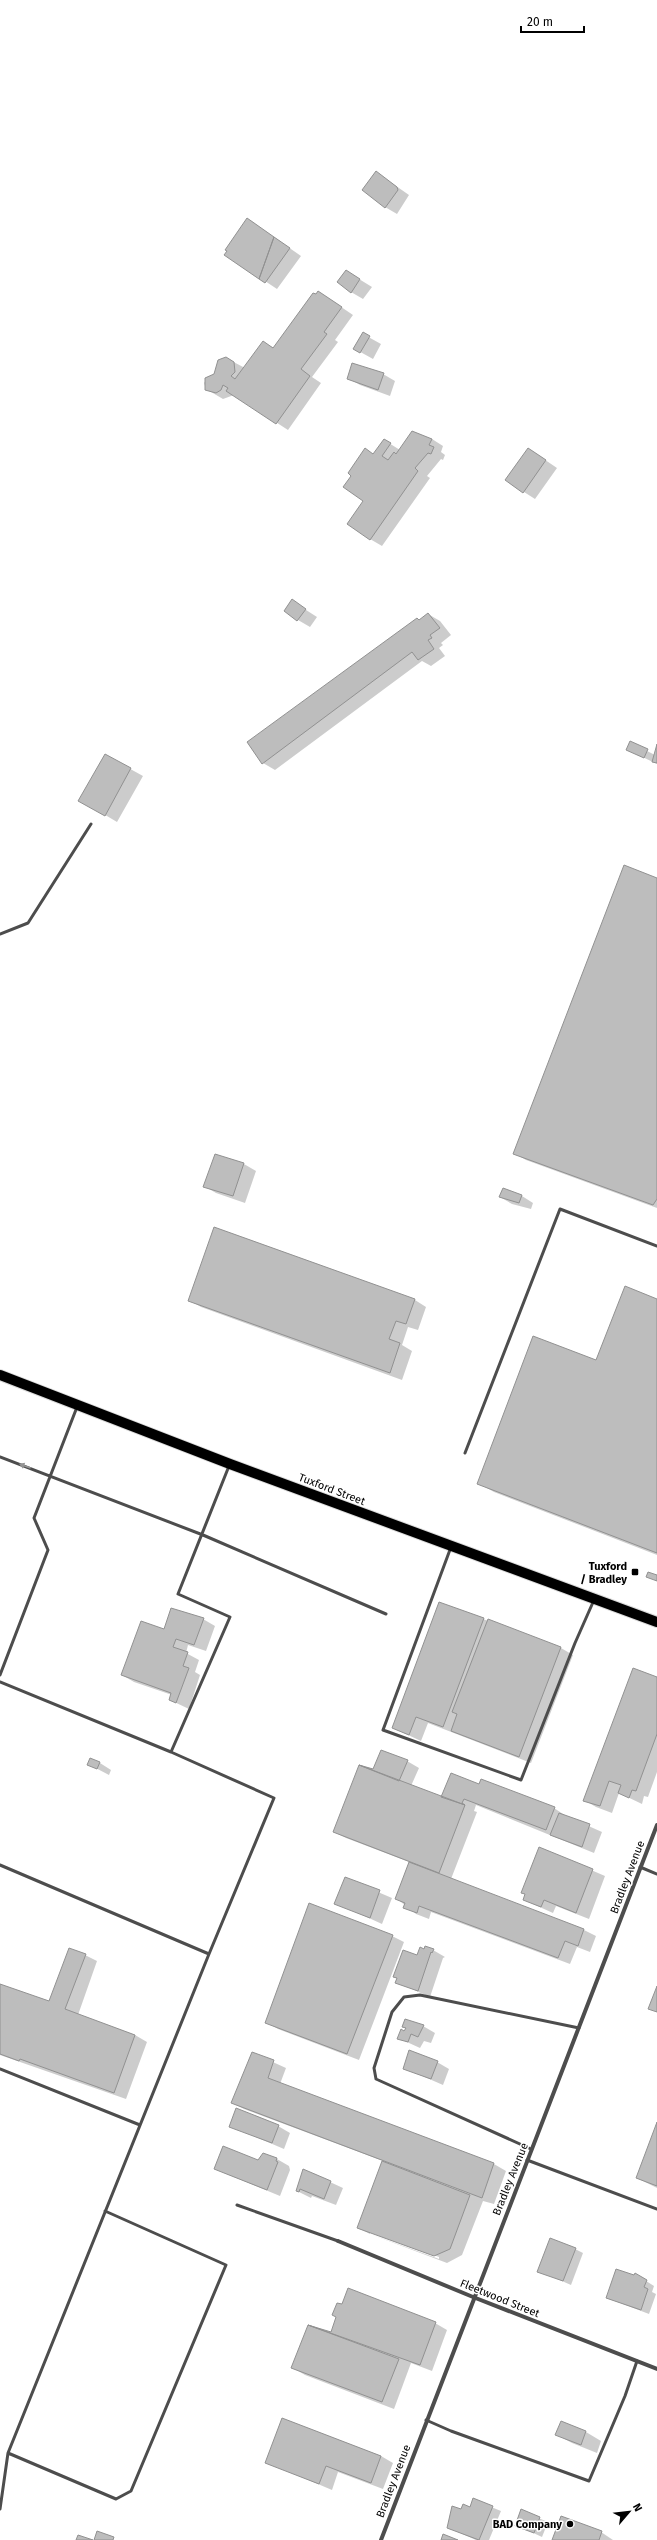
<svg xmlns="http://www.w3.org/2000/svg" width="657" height="2540" viewBox="0 0 657 2540" font-family="'Fira Sans',sans-serif">
	<style>
		.shadow { fill: #0003; fill-rule: evenodd }
		.building { fill: #bdbdbd; stroke: #919191 }
		.lines { fill: none; stroke-linecap: round; stroke-linejoin: round }
		.primary-casing { stroke: #dbdbdb; stroke-width: 12 }
		.lane { stroke: #4d4d4d; stroke-width: 3 }
		.street { stroke: #4d4d4d; stroke-width: 4 }
		.primary { stroke: #000; stroke-width: 10 }
		.oneway { fill: #949494 }
		.poi-dot { fill: #000; stroke: #fff; stroke-width: 1.5 }
		.labels { text-anchor: middle; stroke-width: 3; stroke-linejoin: round; paint-order: stroke }
		.street-label { font-size: 11px; fill: #000; stroke: #fff }
		.poi-label { font-size: 11px; font-weight: bold; fill: #000; stroke: #fff; text-anchor: end }
	</style>
	<rect width="100%" height="100%" fill="#fff"/>
	<path class="shadow" d="M376,172L409,195L397,214L385,207Z
		M248,219L301,256L277,289L226,255Z
		M346,271L372,287L363,299L351,292Z
		M319,292L353,315L335,340L338,342L312,377L321,383L288,430L234,395L223,399L206,389L204,383L208,377L214,375L226,358L245,368L263,342L274,348Z
		M363,334L381,344L373,359L355,349Z
		M383,374L395,381L390,396L360,385L348,378Z
		M432,439L443,446L441,452L445,455L443,460L441,459L427,476L430,478L382,546L370,539L364,501L374,455L384,440L400,450Z
		M529,449L557,468L535,499L524,492Z
		M292,601L317,617L310,627L298,620Z
		M428,614L440,621L451,635L441,643L443,645L439,648L445,656L431,666L422,661L275,770L263,763Z
		M631,743L655,755L657,748V764L628,750Z
		M105,755L143,776L117,822L80,800Z
		M657,879V1208L526,1160L514,1153Z
		M216,1155L244,1164L256,1171L245,1203L216,1193L204,1186Z
		M522,1196L533,1203L531,1209L512,1204L500,1197Z
		M189,1300H415L426,1307L418,1330L408,1327L402,1345L412,1351L402,1380L201,1307Z
		M657,1300V1555L494,1492L478,1483Z
		M440,1603L561,1648L573,1655L531,1763L428,1723L421,1741L393,1728Z
		M203,1619L215,1626L206,1651L188,1645L186,1653L199,1660L195,1672L200,1675L189,1709L170,1700L172,1695L134,1682L122,1675L164,1630Z
		M657,1678V1772L648,1797L644,1796L642,1804L619,1793L612,1813L596,1807L584,1800Z
		M407,1761L419,1768L411,1786L442,1798L480,1785L554,1808L566,1816L602,1832L594,1853L476,1805L474,1811L477,1812L451,1879L584,1930L596,1936L590,1952L577,1947L570,1964L431,1912L429,1919L416,1914L396,1898L409,1862L346,1838L334,1832L360,1765L374,1770Z
		M100,1763L111,1770L109,1775L88,1764Z
		M540,1848L605,1876L589,1919L556,1906L553,1913L524,1900L526,1894L523,1893Z
		M345,1878L392,1898L382,1924L336,1903Z
		M392,1936L404,1942L359,2060L278,2029L266,2022Z
		M424,1950H433L445,1957L443,1958L430,1997L396,1982Z
		M85,1955L97,1961L78,2015L135,2035L147,2042L126,2099L0,2055V1985L50,2003Z
		M423,2026L435,2033L431,2043L424,2041L420,2048L398,2038L405,2033Z
		M253,2053L286,2068L280,2084L494,2164L506,2171L494,2204L483,2201L462,2255L447,2263L370,2234L358,2228L383,2161L244,2109L232,2103ZM370,2232L439,2257V2259L370,2234Z
		M437,2062L449,2069L443,2085L404,2068Z
		M657,2125V2188L637,2178Z
		M230,2126H278L290,2133L284,2149Z
		M263,2154L277,2159L289,2166L290,2170L280,2196L215,2169L258,2161Z
		M304,2170L343,2188L336,2205L312,2196L311,2198L297,2191Z
		M575,2249L583,2253L571,2285L539,2271Z
		M635,2274L654,2286L652,2292L656,2294L649,2314L607,2298Z
		M337,2317L435,2323L447,2330L432,2371L411,2363L394,2409L305,2375L293,2368L309,2325L331,2333Z
		M283,2419L381,2456L393,2463L383,2489L338,2472L332,2490L266,2462Z
		M586,2432L601,2441L597,2453L572,2443L557,2435Z
		M474,2500L501,2511L489,2540H476L449,2528L462,2510L470,2508Z
		M521,2511L548,2522L542,2537L516,2525Z
		M601,2532L613,2540H553Z"/>
	<path class="building" d="M376,171L397,187L398,190L385,208L362,190Z
		M247,218L274,237L259,279L224,255L227,251L225,250Z
		M274,237L290,248L265,283L259,279Z
		M346,270L360,279L351,293L337,282Z
		M318,291L342,307L324,332L327,334L301,369L310,376L276,424L226,391L228,388L223,385L221,390L216,393L205,390V378L214,374L218,360L226,357L234,362L235,372L231,376L235,379L263,341L273,348L313,293L316,294Z
		M363,332L370,336L360,353L353,349Z
		M352,363L384,373L378,390L347,379Z
		M412,431L432,439L429,445L434,447L431,454L428,453L415,468L418,471L370,540L347,524L363,501L343,487L351,476L348,473L365,448L373,454L384,439L391,443L382,456L388,460L394,452L396,454Z
		M528,448L546,460L523,493L505,480Z
		M292,599L306,609L297,621L284,611Z
		M428,613L440,628L430,635L432,638L428,640L434,649L418,660L412,652L262,764L247,742L417,618L419,620Z
		M630,741L648,749L644,758L626,750Z
		M657,744V763L652,762Z
		M105,754L131,768L105,816L78,801Z
		M624,865L657,878V1199L653,1205L513,1154Z
		M215,1154L244,1163L233,1196L203,1187Z
		M503,1188L522,1195L519,1203L499,1197Z
		M214,1227L415,1299L406,1324L396,1321L389,1339L400,1343L390,1373L188,1301Z
		M625,1286L657,1299V1553L477,1484L533,1336L596,1360Z
		M648,1572L657,1575V1581L646,1577Z
		M439,1602L484,1618L443,1727L416,1717L409,1735L392,1728Z
		M171,1608L204,1618L194,1645L176,1639L173,1647L188,1652L183,1666L189,1668L176,1703L169,1700L171,1693L121,1675L141,1621L164,1629Z
		M488,1619L561,1647L519,1757L451,1731L457,1714L452,1712Z
		M633,1668L657,1677V1734L636,1791L632,1790L629,1798L618,1793L621,1785L609,1781L600,1806L583,1801Z
		M381,1750L408,1760L399,1781L359,1765L373,1769Z
		M90,1758L100,1762L97,1769L87,1765Z
		M359,1765L465,1805L439,1873L333,1832Z
		M451,1773L479,1784L481,1779L555,1807L546,1830L464,1799L462,1803L465,1805L441,1797Z
		M559,1813L590,1824L582,1847L550,1835Z
		M539,1847L593,1869L576,1913L544,1900L541,1907L523,1900L525,1894L521,1893Z
		M409,1862L584,1929L578,1946L565,1941L558,1958L419,1906L417,1913L403,1908L405,1903L395,1899Z
		M345,1877L380,1890L370,1918L334,1904Z
		M309,1903L393,1935L347,2054L265,2023Z
		M425,1946L434,1949L432,1953L431,1952L418,1991L395,1983L397,1978L393,1977L403,1950L417,1955L420,1947L424,1949Z
		M69,1948L86,1954L65,2009L135,2035L114,2093L20,2059L19,2061L0,2054V1984L49,2001Z
		M657,1986V2012L648,2009Z
		M405,2019L424,2025L418,2037L411,2034L408,2042L397,2039L401,2029L404,2031L406,2028L402,2027Z
		M409,2050L438,2061L431,2079L403,2069Z
		M252,2052L274,2060L268,2078L494,2163L482,2198L231,2103Z
		M236,2108L279,2125L272,2143L229,2127Z
		M657,2122V2186L636,2178Z
		M223,2146L258,2160L263,2153L277,2158L276,2161L278,2162L267,2190L214,2169Z
		M382,2161L470,2195L450,2249L434,2256L357,2228Z
		M303,2169L331,2181L324,2199L300,2189L299,2192L296,2191Z
		M550,2238L576,2248L563,2281L537,2272Z
		M616,2269L634,2275L635,2273L647,2280L644,2287L648,2289L641,2310L606,2298Z
		M348,2288L436,2322L420,2365L308,2325L331,2332L336,2317L332,2315L337,2303L342,2304Z
		M308,2325L399,2359L382,2402L291,2368Z
		M282,2418L381,2456L371,2483L326,2466L319,2484L265,2463Z
		M561,2421L586,2431L581,2445L555,2435Z
		M473,2498L493,2506L479,2540L447,2528L452,2506L461,2509L463,2504L470,2507Z
		M521,2509L540,2517L534,2533L515,2526Z
		M561,2516L602,2531L599,2540H552Z
		M97,2531L114,2537L113,2540H94Z
		M443,2534L458,2540H441Z
		M78,2535L93,2540H76Z"/>
	<g class="lines">
		<defs>
			<path id="primary" d="M0,1375L230,1464L657,1622"/>
		</defs>
		<use href="#primary" class="primary-casing"/>
		<path class="lane" d="M0,934L28,923L91,824
			M465,1453L560,1209L657,1246
			M0,1457L203,1535L386,1614
			M451,1547L383,1730L521,1780L575,1643L594,1600
			M0,1675L48,1550L34,1518L77,1407
			M0,1682L171,1752L230,1617L178,1594L229,1466
			M171,1752L274,1798L209,1954
			M0,1865L209,1954L8,2453L0,2509
			M640,1867L657,1874
			M0,2069L140,2125
			M531,2149L376,2079L374,2068L392,2012L404,1997L420,1995L579,2028
			M527,2160L657,2209
			M237,2205L338,2241
			M426,2420L451,2431L589,2481L625,2396L637,2361
			M8,2453L116,2499L131,2491L226,2265L105,2211"/>
		<path class="street" d="M338,2241L473,2297L657,2369
			M381,2540L657,1825"/>
		<use href="#primary" class="primary"/>
	</g>
	<defs><path id="oneway-solid" d="M-6-.8H1V-3.2L6.5 0L1 3.2V.8H-6Z"/></defs>
	<use class="oneway" href="#oneway-solid" transform="translate(25 1466) rotate(-160)"/>
	<g class="poi-dot">
		<rect x="631" y="1568" width="8" height="8" rx="2"/>
		<circle cx="570" cy="2524" r="4"/>
	</g>
	<g class="labels">
		<g class="street-label">
			<text transform="translate(332 1489) rotate(21)" y="4">Tuxford Street</text>
			<text transform="translate(627 1877) rotate(-69)" y="4">Bradley Avenue</text>
			<text transform="translate(510 2179) rotate(-68)" y="4">Bradley Avenue</text>
			<text transform="translate(500 2298) rotate(22)" y="4">Fleetwood Street</text>
			<text transform="translate(393 2481) rotate(-69)" y="4">Bradley Avenue</text>
		</g>
		<g class="poi-label">
			<text x="627" y="1570">Tuxford<tspan x="627" dy="13">/ Bradley</tspan></text>
			<text x="562" y="2528">BAD Company</text>
		</g>
	</g>
	<g transform="translate(629 2512) rotate(62)" stroke="#ffffff" stroke-width="3" paint-order="stroke">
	<path d="M0-3L7 15L0 10L-7 15Z" fill="#000000"/>
	<text y="-6" font-size="11" font-weight="bold" text-anchor="middle" fill="#000000">N</text>
	</g>
	<path d="M521 26v6h63v-6" fill="none" stroke="#000000" stroke-width="2"/>
	<text x="527" y="26" font-size="12" fill="#000000" stroke="#ffffff" stroke-width="3" paint-order="stroke">20 m</text>
</svg>
